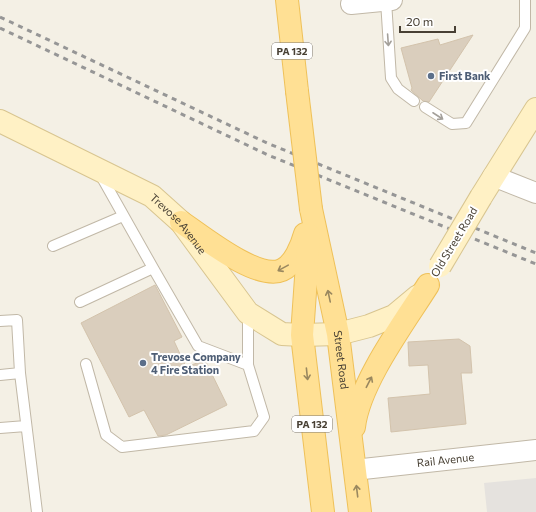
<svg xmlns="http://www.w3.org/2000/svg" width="536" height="512" viewBox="0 0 536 512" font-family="Commissioner,sans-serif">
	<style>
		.parking { fill: #e5e2de }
		.building { fill: #dacebd; stroke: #d3c3ac }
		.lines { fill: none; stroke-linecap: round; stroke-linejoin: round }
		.lane-casing { stroke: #c1b8a7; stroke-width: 12 }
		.street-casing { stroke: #c1b8a7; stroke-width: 22 }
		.secondary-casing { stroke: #d8c590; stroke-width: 24 }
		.primary-casing { stroke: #efc159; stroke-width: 24 }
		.lane { stroke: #fff; stroke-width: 10 }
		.street { stroke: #fff; stroke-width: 20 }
		.secondary { stroke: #fff1c5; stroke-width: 22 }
		.primary { stroke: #ffe094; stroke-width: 22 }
		.rail { stroke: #969696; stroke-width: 3; stroke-dasharray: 5 5; stroke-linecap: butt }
		.secondary-bridge-casing { stroke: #d8c590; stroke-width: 24; stroke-linecap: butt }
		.primary-bridge-casing { stroke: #efc159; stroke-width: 24; stroke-linecap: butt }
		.secondary-bridge { stroke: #fff1c5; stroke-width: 22 }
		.primary-bridge { stroke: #ffe094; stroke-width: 22 }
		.oneway { stroke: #a4a09a }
		.oneway2 { stroke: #9a885f }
		.service-dot { fill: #5c6f8a; stroke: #fff; stroke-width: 1.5 }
		.labels { text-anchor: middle; stroke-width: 4; stroke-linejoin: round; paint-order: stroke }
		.shield { fill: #fff; stroke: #7f7971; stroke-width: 1 }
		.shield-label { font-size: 10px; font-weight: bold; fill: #484034 }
		.service-label { font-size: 11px; font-weight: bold; fill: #4e5e75; stroke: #fff; text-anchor: start }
		.street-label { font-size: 11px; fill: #484034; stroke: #fff }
	</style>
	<rect width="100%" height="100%" fill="#f4f0e5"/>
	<path class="parking" d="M536,478V512H487L484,483Z"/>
	<path class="building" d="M473,35L429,102L423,101L411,90L412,88L401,48L438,39L440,45Z
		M155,285L182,337L174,341L186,367L205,360L227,405L166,435L158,436L144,410L129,417L81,323Z
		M459,339L470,346L472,373H461L466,424L391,432L388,398L430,394L428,365L409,366L408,342Z"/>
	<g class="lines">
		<defs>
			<path id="lane" d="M386,1L391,78L398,89L414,101
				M425,107L452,124L466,123L525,28V0
				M53,246L123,216
				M153,268L198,346L248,365
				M80,302L153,268L100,174
				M0,321L17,320L20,373L37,512
				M86,364L106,435L122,447L254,431L264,417L248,365V313
				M0,375L20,373
				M0,428L26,426"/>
			<g id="street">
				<path d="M351,4L392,0"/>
				<path d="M493,176L536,193"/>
				<path id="s1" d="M354,470L536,450"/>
			</g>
			<g id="secondary">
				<path id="s2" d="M0,121L152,196L181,222L248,313L282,334L302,335L338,334L369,326L394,316L418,296"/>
				<path d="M481,197L536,109"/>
			</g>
			<g id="primary">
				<path d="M287,0L297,91"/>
				<path id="s3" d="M311,209L338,334L360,512"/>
				<path d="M181,222C202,236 257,281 282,270C294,265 302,245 305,234"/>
				<path d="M309,235L302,335L323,512"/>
				<path d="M354,427C359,383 404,323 428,285"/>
			</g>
		</defs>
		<use href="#lane" class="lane-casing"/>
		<use href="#street" class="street-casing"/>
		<use href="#secondary" class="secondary-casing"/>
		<use href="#primary" class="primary-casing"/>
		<use href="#lane" class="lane"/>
		<use href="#street" class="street"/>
		<use href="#secondary" class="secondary"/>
		<use href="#primary" class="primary"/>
		<path class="rail" d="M0,17L267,143L536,253
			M0,28L268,155L536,264"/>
		<defs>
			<path id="secondary-bridge" d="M440,266L481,197"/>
			<path id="primary-bridge" d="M297,91L311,209"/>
		</defs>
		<use href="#secondary-bridge" class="secondary-bridge-casing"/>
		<use href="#primary-bridge" class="primary-bridge-casing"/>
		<use href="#secondary-bridge" class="secondary-bridge"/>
		<use href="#primary-bridge" class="primary-bridge"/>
	</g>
	<defs><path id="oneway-shaft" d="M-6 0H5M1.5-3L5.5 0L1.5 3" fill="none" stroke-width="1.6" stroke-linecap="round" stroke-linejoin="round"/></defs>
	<g class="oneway">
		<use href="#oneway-shaft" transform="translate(388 40) rotate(86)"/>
		<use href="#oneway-shaft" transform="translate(438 116) rotate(33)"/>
	</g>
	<g class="oneway2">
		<use href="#oneway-shaft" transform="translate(283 268) rotate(151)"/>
		<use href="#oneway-shaft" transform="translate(329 296) rotate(-102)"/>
		<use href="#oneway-shaft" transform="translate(307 374) rotate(84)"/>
		<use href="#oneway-shaft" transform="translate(369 382) rotate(-63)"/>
		<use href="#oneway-shaft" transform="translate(357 491) rotate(-97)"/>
	</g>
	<g class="service-dot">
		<circle cx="431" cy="76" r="4"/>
		<circle cx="143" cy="363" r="4"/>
	</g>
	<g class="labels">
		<g class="shield">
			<rect x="272" y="43" width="40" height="16" rx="3"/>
			<rect x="292" y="416" width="40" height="16" rx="3"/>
		</g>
		<g class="shield-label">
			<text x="292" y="55">PA 132</text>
			<text x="312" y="428">PA 132</text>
		</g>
		<g class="service-label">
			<text x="439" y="80">First Bank</text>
			<text x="151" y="361">Trevose Company<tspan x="151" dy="13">4 Fire Station</tspan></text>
		</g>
		<g class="street-label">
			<text dy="4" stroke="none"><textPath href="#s2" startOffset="208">Trevose Avenue</textPath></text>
			<text transform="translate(454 242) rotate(-59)" y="4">Old Street Road</text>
			<text dy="4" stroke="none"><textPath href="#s3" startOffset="154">Street Road</textPath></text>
			<text dy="4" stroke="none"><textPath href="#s1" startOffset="92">Rail Avenue</textPath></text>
		</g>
	</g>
	<path d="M400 26v6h55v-6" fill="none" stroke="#484034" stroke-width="2"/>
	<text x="406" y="26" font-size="12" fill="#484034" stroke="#ffffff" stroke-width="3" paint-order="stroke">20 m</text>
</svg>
